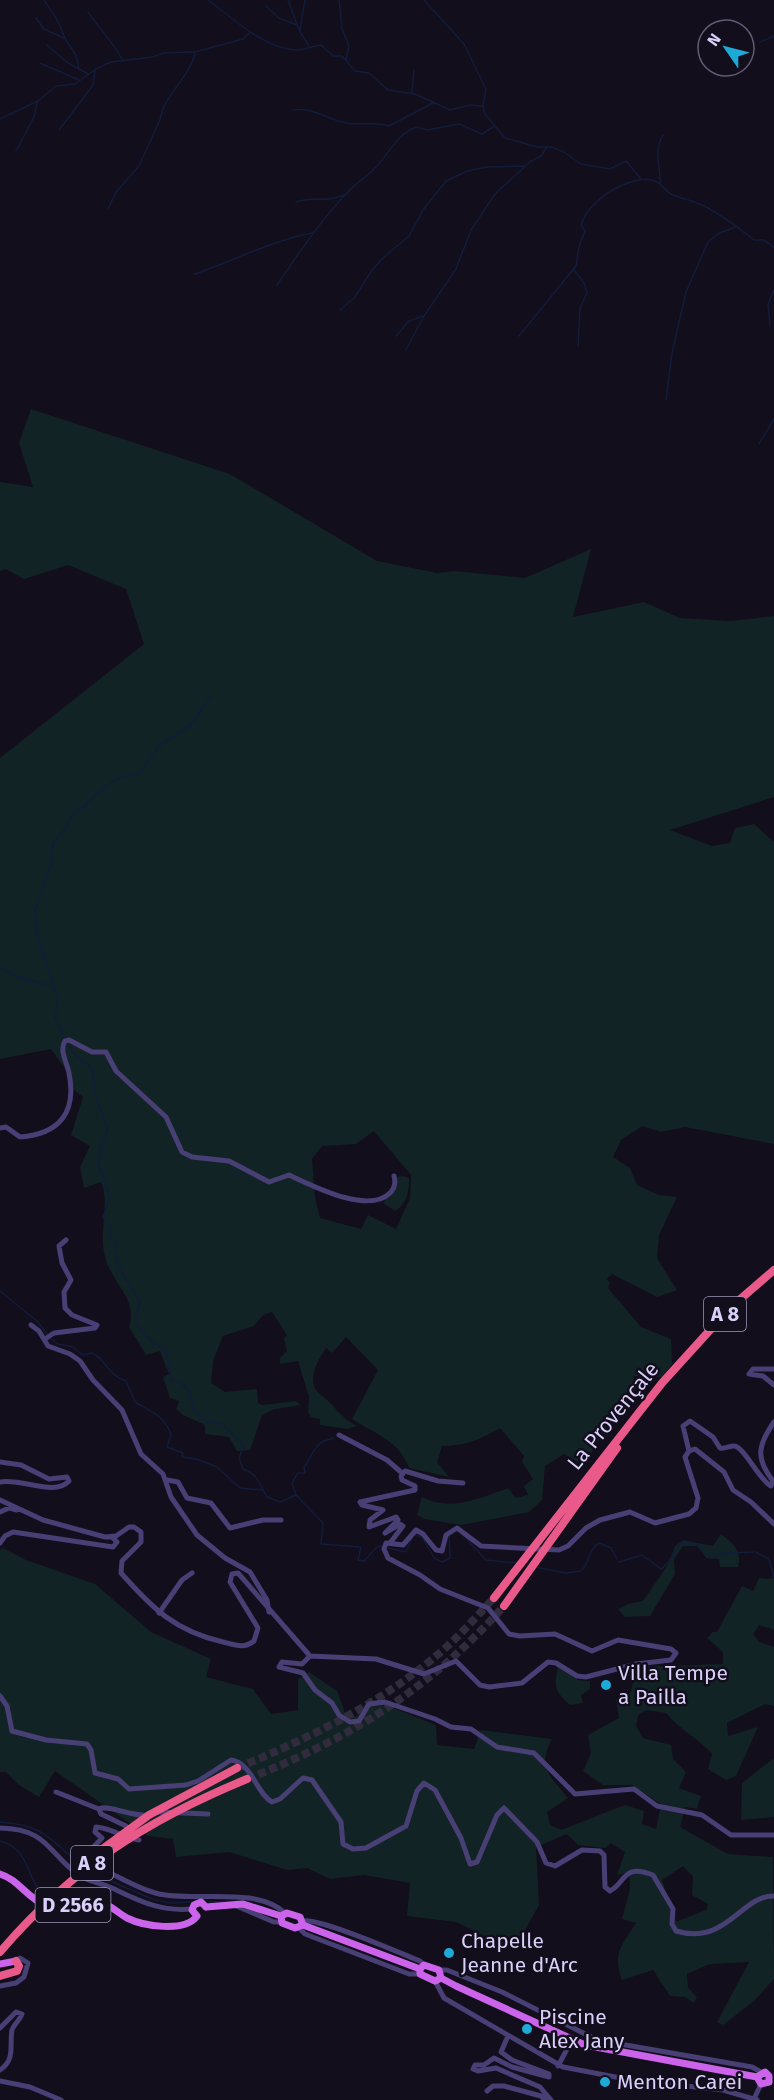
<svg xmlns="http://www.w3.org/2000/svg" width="774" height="2100" viewBox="0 0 774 2100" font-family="'Fira Sans',sans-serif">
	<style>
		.green { fill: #122325; fill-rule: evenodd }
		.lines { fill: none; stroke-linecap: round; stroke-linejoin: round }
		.stream { stroke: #121c3b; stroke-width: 1.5 }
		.highway-tunnel { stroke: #302b3d; stroke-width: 8; stroke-dasharray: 8 4; stroke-linecap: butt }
		.minor { stroke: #483f75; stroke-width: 5 }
		.major { stroke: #cb64ea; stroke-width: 7 }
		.highway { stroke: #e95a8a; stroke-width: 8 }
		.poi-dot { fill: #1daad7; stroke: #120e1c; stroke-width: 2 }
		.labels { text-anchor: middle; stroke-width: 5; stroke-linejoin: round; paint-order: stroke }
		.shield { fill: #120e1c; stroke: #9e95b7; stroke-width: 1.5 }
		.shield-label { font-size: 20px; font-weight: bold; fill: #dacff9 }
		.street-label { font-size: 21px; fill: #dacff9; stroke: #120e1c }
		.poi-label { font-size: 21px; fill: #dacff9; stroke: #120e1c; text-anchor: start }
	</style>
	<rect width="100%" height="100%" fill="#120e1c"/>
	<path class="green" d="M31,409L230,474L377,561L437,573L454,571L525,578L591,549L573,617L644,602L680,618L730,621L774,616V797L670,830L712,846L730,843L735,828L754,824L774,842V1144L685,1127L661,1132L642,1126L621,1140L613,1157L630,1168L637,1185L659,1195L677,1197L659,1235L657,1258L677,1290L657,1297L612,1274L607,1279L610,1283L608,1288L641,1327L671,1339L672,1364L662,1377L634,1376L632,1386L584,1465L564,1454L545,1466L542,1500L529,1512L461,1525L425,1519L417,1515L422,1497C450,1512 481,1498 508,1488L516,1498L528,1495L524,1486L533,1479L522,1462L524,1456L500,1428C481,1439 465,1446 442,1446L437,1462L449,1477L409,1468C398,1439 376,1435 352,1419L378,1370L346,1337L332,1353L326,1348C318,1360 309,1375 315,1389C318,1394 325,1397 329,1402C338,1411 345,1420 357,1426L347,1429L320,1425V1419L311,1417L308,1412L309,1397L298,1361L280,1364V1358L287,1351L284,1338L287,1335L272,1312L263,1315L254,1326L223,1336L213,1361L211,1383L225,1392L257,1389L258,1403L262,1405L296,1401L301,1405L275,1409L262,1415L250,1450L237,1451L229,1437L205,1434V1425L183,1415L176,1409L179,1401L170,1398L163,1377L169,1374L160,1351L146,1355L129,1327C138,1300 114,1285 106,1260C97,1234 111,1203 101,1182L84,1188L80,1167L90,1146L71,1135L83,1097L72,1088L66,1070L51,1049L0,1059V758L144,644L126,589L68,565L24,579L6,569L0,571V482L33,487L19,443ZM374,1131L411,1175L410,1198L396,1229L368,1215L361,1229L320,1218L315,1198L312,1159L322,1146L356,1144Z
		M402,1176L409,1178C409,1192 407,1204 395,1211L383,1203L396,1187L398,1177Z
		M721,1534C734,1544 742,1550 738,1567H720L719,1559L706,1558L698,1546H683L674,1559L675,1574L650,1616L625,1617L618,1609L628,1604L643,1601L669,1563L675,1546L683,1540L713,1546Z
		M3,1548L26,1560L95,1584L151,1632L211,1659L206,1677L253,1689L271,1714L298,1710V1679L309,1672L337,1691L347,1718L357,1716L368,1698L436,1725L437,1745L474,1749L481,1730L552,1739C537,1768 549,1774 568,1798L547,1812L550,1825L561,1830L625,1805L644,1811L642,1824L656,1829L661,1804L632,1785H603L583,1771L591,1753L588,1735L619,1718L616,1700L631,1692L636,1667L723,1664V1652L707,1638L713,1632H717L742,1586L753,1591L759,1578L769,1579L774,1577V1630L759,1625L753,1634L759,1642L774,1647V1706L765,1704L727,1723L728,1736L758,1727L736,1776L726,1780L708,1769L712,1754C697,1737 681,1731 666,1713L647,1710L638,1715L636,1726L643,1738L671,1745L673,1759L686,1772L679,1788L701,1796L697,1809L685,1807L680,1827L728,1854L773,1857L774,1979L754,2001L723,2025L717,2022L749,1962L710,1964L687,1974L688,1988L697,1997L694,2003L685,1997L670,1996L653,1970L622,1980C612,1953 622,1945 636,1923L622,1919L630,1889L629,1872L617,1875L625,1852L611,1843L605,1848L578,1845L567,1834L536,1847L539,1905L514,1950L456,1922L407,1916L410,1883L364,1875L330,1879L307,1868L288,1870L229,1852L176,1857L173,1839L148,1836L55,1771L39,1797L19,1785L6,1772H0V1550ZM683,1866L693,1876L692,1895L708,1904L706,1910L676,1922L662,1880Z
		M558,1666L578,1680L590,1681V1689L581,1695L583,1703L570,1705C554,1691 554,1687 558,1666Z
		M774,1758V1817L741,1820L742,1783Z"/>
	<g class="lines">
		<path class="stream" d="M44,0C52,11 59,21 63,34C68,48 76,47 79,69
			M208,0C233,18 264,49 297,50C305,50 313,46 321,45L333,56H342L355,71L369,73L388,90L415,94L450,110L471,105L482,106
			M288,0L299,30L309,46
			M339,0L342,29L349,46L346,60
			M424,0L464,44L486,89L483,106L485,114L505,138L537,147H551L564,152L581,164L610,169L626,161L641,179
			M266,6L279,18L297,25
			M88,12C99,28 112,41 122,59
			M36,18L44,29L66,39
			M300,30L305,0
			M760,42L774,36
			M47,45L68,63L88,74
			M40,63L79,80
			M412,93L414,70
			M293,110C314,107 328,120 347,123C362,126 374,121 389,126L433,103
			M0,119L38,101L56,86L75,84L96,69L111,62L153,57L163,53L195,52L243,39L249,33
			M59,130L93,85L95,71
			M16,151L34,117L37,103
			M660,184C661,167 653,151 663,135
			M296,202C314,195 323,204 344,195
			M108,209L116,192L139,166L160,120C163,96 190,77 195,53
			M574,270L584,283L587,293L580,308L578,346
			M195,274C235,260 271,241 312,233
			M277,285C299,253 320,221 347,193C355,184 366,177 374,169C389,154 396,135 416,127L427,130L459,124L482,134L493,127
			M340,310L355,297L372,270L385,256L409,236L423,210L446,181L467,171L487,167L524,166
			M770,326L768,304L774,290
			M396,336L409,321L423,316
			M519,336L576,266L579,246L585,231L581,225C588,200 629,175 652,180C661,182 664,190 671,194C681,199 692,200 702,205C721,214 739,228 754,240H764L774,247
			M406,350L424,316L456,269L471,230L495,194L531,161L541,156L547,147
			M666,400L672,353L686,292L708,242L718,234L735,227
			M759,444L774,419
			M0,968L13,975L50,986
			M65,1039L55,1018L58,1000L37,934L35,911L51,864L53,843L67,827L69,818C98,799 102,778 140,773L159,746L190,726L212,695
			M67,1043L75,1055L92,1068L96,1098L108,1130L103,1140L98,1163L110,1198L103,1217L110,1230V1237L116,1242C111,1262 130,1285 140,1301L135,1323L152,1342L166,1350L171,1379C185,1383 193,1392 192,1407L206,1421L222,1424L244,1445L239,1458L243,1469C259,1475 259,1484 267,1497L280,1502L296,1495
			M0,1291L37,1321L48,1335
			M51,1339L58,1344L73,1347L83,1355L92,1353C109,1362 105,1373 126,1381L135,1402C149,1411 165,1415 171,1435L167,1447L183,1453L182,1457L196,1459L217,1467L240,1488L262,1490
			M333,1438C329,1440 326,1440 322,1442C314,1446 310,1460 304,1467L305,1473H298L292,1483L296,1495L323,1523L321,1544L361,1547L358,1560L364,1561L378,1546L383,1547
			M415,1535L422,1537L434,1558L442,1562L450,1558L449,1535
			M463,1535L486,1560L516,1563
			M388,1548L406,1552L412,1539
			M756,1552L769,1559L774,1578
			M619,1562L642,1555L661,1569L668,1563L679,1544C697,1537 699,1550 711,1558L725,1553L753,1552
			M535,1567L566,1573L581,1571C590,1563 588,1549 599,1543L611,1548L617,1559
			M0,1822C43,1825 49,1838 78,1863
			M0,1841C31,1849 25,1879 46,1898
			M88,1871L152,1899L170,1903L191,1902
			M245,1901L266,1908
			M208,1902L240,1901
			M89,1907L106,1910"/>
		<path class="highway-tunnel" d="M237,1768C307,1739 378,1705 436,1656C457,1639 475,1618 494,1598
			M247,1779C349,1739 430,1689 504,1606"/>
		<path class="minor" d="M0,1128L6,1127L20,1137C59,1134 77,1113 69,1073C67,1062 59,1051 65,1041L69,1040L92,1052H106L116,1071L166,1117L182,1152L192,1157L229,1161L269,1182L289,1175C311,1185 368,1215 390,1193C395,1188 396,1183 394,1176
			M31,1325L39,1331L48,1346L70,1354L80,1361L93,1380L122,1410L141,1454L163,1474L171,1497L197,1535L225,1558L250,1572L267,1600L269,1612
			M45,1339L54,1333L95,1328L97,1325L72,1315L65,1308L64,1292L71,1280L62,1263L59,1246L66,1240
			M774,1369H753L749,1374L763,1376L774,1385
			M339,1435L387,1460L402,1473
			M689,1451L683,1426L690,1421L713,1437L720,1448C725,1449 729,1446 734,1446C744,1446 759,1480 771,1486L773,1481C755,1458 758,1445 774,1422
			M0,1462L21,1465L49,1479L67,1477L69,1481C54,1497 23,1478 0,1482
			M167,1480L178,1482L187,1498L211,1503L230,1528L263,1520H281
			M0,1500L43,1520L105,1537L116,1536L129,1527H134L141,1532V1542L122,1561L121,1573C153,1609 175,1631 223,1642C235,1645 244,1649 254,1641L258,1628L230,1582L232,1574L238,1573L310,1656L376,1659L424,1674L456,1661L480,1685L489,1687L522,1683L548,1662L556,1663L577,1676L586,1677L636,1664L671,1660L676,1653L671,1649L618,1640L592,1651L555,1634L520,1636L509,1634L488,1608L440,1589L420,1575L388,1558L384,1549L386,1543L403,1545L416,1530L423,1534L436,1550L442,1551L446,1535L457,1528L481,1546L559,1550L568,1546L586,1528L600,1520L630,1512L655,1523L689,1514L696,1508L698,1498L685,1457L689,1451L695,1449L724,1472L733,1490L751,1502L774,1524
			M0,1512L9,1508L17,1510
			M0,1543L5,1536L13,1532L113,1547L117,1542L112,1537
			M390,1543L403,1526L400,1524L385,1533L398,1520L396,1517L369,1527L370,1520L383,1510L362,1505L360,1502L415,1490V1486L402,1480L401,1476L405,1471L438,1481L463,1483
			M159,1613L182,1580L192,1573
			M310,1656L302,1664L282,1662L279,1667L303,1673L315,1690L332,1703L339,1715L350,1722L359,1721L369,1704L385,1702L435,1719L451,1727L471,1729L497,1747L534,1753L575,1794L634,1789L657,1806L702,1815L731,1835H774
			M0,1696L7,1706L12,1731L46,1740L87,1744L91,1750L95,1773L118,1779L129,1789L186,1785L198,1781L231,1760C252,1763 256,1793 272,1802L280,1799L303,1778L312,1780L341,1822L343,1844L353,1849L366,1848L406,1826L417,1791L424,1783L435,1790L461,1838L470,1864L477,1862L497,1815L504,1808L537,1842L546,1863L555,1866L582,1850L600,1851L604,1855L605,1887L610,1891C626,1883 622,1863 653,1875L673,1909L672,1924L676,1931C727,1946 741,1895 774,1896
			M56,1792L99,1809
			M159,1812L208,1814
			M0,1828C47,1829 47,1851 77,1874C88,1882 101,1883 112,1888C140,1901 160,1912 192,1909
			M129,1831L126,1826L101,1814L99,1809C108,1804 132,1817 147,1815
			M88,1862L86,1855L102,1838L95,1832L96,1827C113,1828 124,1839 139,1840
			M92,1865C114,1873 136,1889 159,1894C195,1902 256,1886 285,1913
			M234,1905L274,1922H281
			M303,1921C318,1917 400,1953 420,1961L424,1965
			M299,1928L305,1934L409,1974H420
			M439,1970H447L502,1992L597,2040L752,2067L761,2072
			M435,1981L444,1998L563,2067L631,2080L723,2090L757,2100
			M0,1986L16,1983L24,1977L28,1963L20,1958L16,1961
			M0,2028L16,2012L22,2014C20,2020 14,2024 12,2030C9,2046 16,2059 0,2070
			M508,2036L501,2052L512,2060L549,2074V2077L512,2067L494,2058L484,2065H475L473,2069L478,2071L496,2068L540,2087L551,2100
			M558,2066L573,2038
			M0,2081L30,2087L61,2100
			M487,2091L493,2086H504L541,2096L545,2100
			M754,2099L761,2084"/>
		<path class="major" d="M0,1874C18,1879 27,1898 45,1905C64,1912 81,1899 99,1902C110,1904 118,1913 127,1918C143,1926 185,1933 197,1916
			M206,1907L243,1904L281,1916L287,1913L300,1917L303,1925
			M197,1916L192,1910L194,1905L201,1902L206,1907
			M281,1916L282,1923L295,1928L303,1925
			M303,1925L420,1969L424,1965L439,1970L441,1978L456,1986L585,2045L757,2077
			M0,1964L16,1961
			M420,1969V1974L435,1981L441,1978
			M757,2077L765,2072L769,2076V2082
			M757,2077L761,2084L769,2082"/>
		<path class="highway" d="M494,1598L662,1383L730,1308L774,1270
			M504,1606L617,1448
			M75,1869L149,1815L237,1768
			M0,1952C72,1868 145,1821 247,1779
			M0,1976L17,1971L19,1966L16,1961"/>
	</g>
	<g class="poi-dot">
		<circle cx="606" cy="1685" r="6"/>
		<circle cx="449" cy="1953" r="6"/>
		<circle cx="527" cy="2029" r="6"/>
		<circle cx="605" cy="2082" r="6"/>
	</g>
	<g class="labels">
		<g class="shield">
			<rect x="704" y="1297" width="42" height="34" rx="4.5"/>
			<rect x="71" y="1846" width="42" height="34" rx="4.5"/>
			<rect x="35.5" y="1888" width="75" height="34" rx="4.5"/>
		</g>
		<g class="shield-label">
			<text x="725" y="1321">A 8</text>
			<text x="92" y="1870">A 8</text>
			<text x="73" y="1912">D 2566</text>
		</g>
		<g class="street-label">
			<text transform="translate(613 1416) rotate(-51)" y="7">La Provençale</text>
		</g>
		<g class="poi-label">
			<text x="618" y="1680">Villa Tempe<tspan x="618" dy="24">a Pailla</tspan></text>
			<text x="461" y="1948">Chapelle<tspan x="461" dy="24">Jeanne d'Arc</tspan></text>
			<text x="539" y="2024">Piscine<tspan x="539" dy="24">Alex Jany</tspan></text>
			<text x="617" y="2089">Menton Carei</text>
		</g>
	</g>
	<g transform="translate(726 48) rotate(305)"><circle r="28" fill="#120e1c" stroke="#625b74" stroke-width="1.5"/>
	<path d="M0-4.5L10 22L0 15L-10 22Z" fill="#1daad7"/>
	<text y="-9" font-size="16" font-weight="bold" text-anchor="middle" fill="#dacff9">N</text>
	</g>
</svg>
